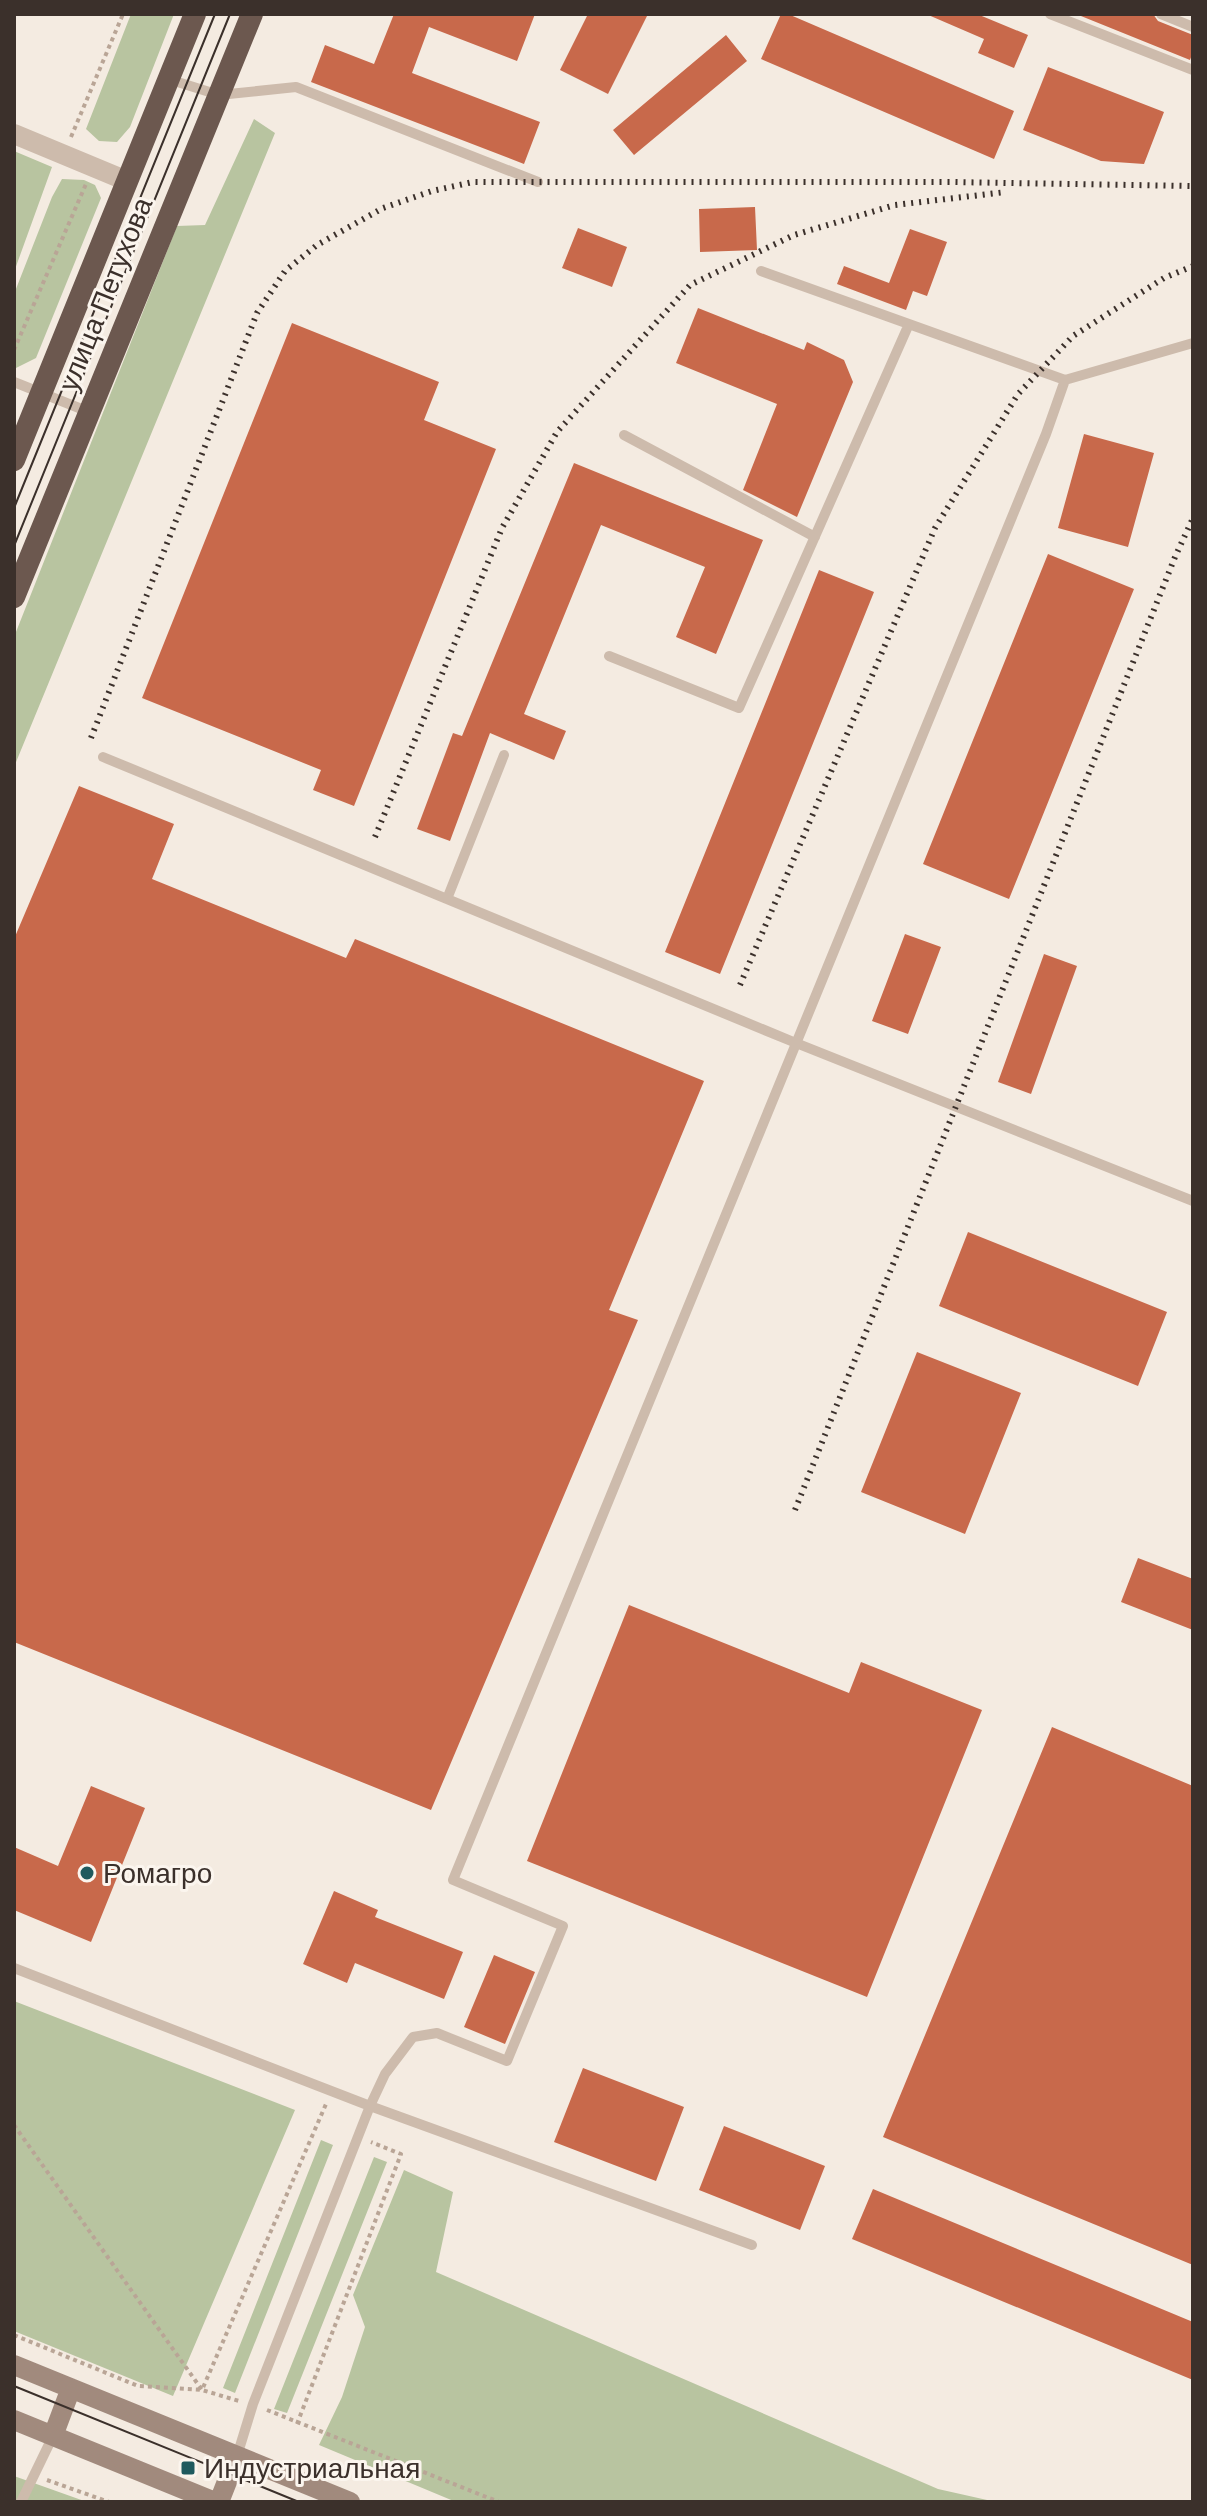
<svg xmlns="http://www.w3.org/2000/svg" width="1207" height="2516" viewBox="0 0 1207 2516" font-family="Arial,sans-serif">
	<style>
		.green { fill: #b8c4a0 }
		.building { fill: #c8694b }
		.lines { fill: none; stroke-linecap: round; stroke-linejoin: round }
		.path { stroke: #b9a596; stroke-width: 4; stroke-dasharray: 4 4; stroke-linecap: butt }
		.service { stroke: #cdbbac; stroke-width: 10 }
		.minor { stroke: #cdbbac; stroke-width: 20 }
		.secondary { stroke: #a18a7d; stroke-width: 20 }
		.trunk { stroke: #6c584f; stroke-width: 22 }
		.tram { stroke: #3b302b; stroke-width: 2 }
		.rail { stroke: #3b302b; stroke-width: 6; stroke-dasharray: 2 6; stroke-linecap: butt }
		.poi-dot { fill: #1f5a5e; stroke: #fbf5ee; stroke-width: 3 }
		.labels { text-anchor: middle; stroke-width: 6; stroke-linejoin: round; paint-order: stroke }
		.street-label { font-size: 28px; fill: #3b302b; stroke: #fbf5ee }
		.poi-label { font-size: 28px; fill: #3b302b; stroke: #fbf5ee; text-anchor: start }
	</style>
	<rect width="100%" height="100%" fill="#f4ebe1"/>
	<path class="green" d="M131,14H174L130,127L117,142L99,141L86,129Z
		M254,119L275,133L14,767V637L177,226L205,225Z
		M14,151L52,167L14,272Z
		M62,179L84,180L95,185L101,198L36,358L14,369V294L52,197Z
		M14,2001L295,2110L173,2396L14,2331Z
		M321,2140L333,2145L235,2393L223,2388Z
		M374,2157L387,2162L287,2413L274,2409Z
		M404,2170L453,2192L436,2272L938,2489L996,2502H456L319,2445L342,2397L365,2327L353,2295Z
		M14,2476L87,2502H14Z"/>
	<path class="building" d="M394,14H535L517,61L429,27L412,73L540,122L524,164L311,82L325,45L374,64Z
		M588,14H648L608,94L560,70Z
		M781,14H788L1014,111L994,159L761,59Z
		M926,14H977L1028,35L1014,68L978,53L984,39Z
		M1076,14H1153L1158,21L1193,35V52L1190,60Z
		M726,35L747,61L634,155L613,130Z
		M1048,67L1164,112L1144,164L1101,161L1023,130Z
		M755,207L757,250L700,252L699,209Z
		M578,228L627,247L612,287L562,268Z
		M910,229L947,242L927,296L913,291L906,310L837,284L844,266L889,283Z
		M698,308L804,350L807,342L844,360L853,382L797,517L743,490L777,404L676,363Z
		M292,323L439,382L424,420L496,449L354,806L313,790L321,770L142,698Z
		M1084,434L1154,453L1128,547L1058,528Z
		M574,463L763,540L716,654L676,637L705,567L601,525L524,714L566,731L554,760L490,733L450,841L417,829L453,733L462,736Z
		M1048,554L1134,589L1009,899L923,864Z
		M819,570L874,592L720,974L665,952Z
		M79,786L174,824L152,879L346,958L355,939L704,1081L609,1310L638,1320L431,1810L14,1642V939Z
		M905,934L941,947L908,1034L872,1021Z
		M1044,954L1077,966L1031,1094L998,1082Z
		M968,1232L1167,1312L1138,1386L939,1306Z
		M917,1352L1021,1393L965,1534L861,1492Z
		M1138,1558L1193,1579V1630L1121,1602Z
		M629,1605L849,1693L861,1662L982,1710L867,1997L527,1861Z
		M1052,1727L1193,1786V2265L883,2137Z
		M91,1786L145,1808L91,1942L14,1910V1847L58,1866Z
		M334,1891L378,1910L375,1917L463,1952L444,1999L355,1963L347,1983L303,1964Z
		M494,1955L535,1972L505,2044L464,2027Z
		M583,2068L684,2107L656,2181L554,2142Z
		M724,2126L825,2166L800,2230L699,2190Z
		M873,2189L1193,2322V2380L852,2239Z"/>
	<g class="lines">
		<path class="path" d="M71,137L123,14
			M14,350L86,184
			M14,2125L202,2390L326,2104
			M14,2335L138,2386L202,2390L239,2401
			M267,2410L499,2502
			M297,2424L401,2154L371,2142
			M47,2480L109,2502"/>
		<path class="service" d="M1050,14L1193,70
			M1161,14L1193,27
			M168,79L219,95L296,87L538,182
			M1065,380L1193,343
			M14,382L89,412
			M624,435L815,537
			M609,656L739,708L909,324
			M103,757L796,1043L1193,1201
			M447,899L504,755
			M14,1968L370,2106L385,2074L413,2037L437,2033L507,2061L563,1926L453,1880L1046,434L1065,380L761,271
			M237,2456L253,2404L370,2106L752,2245
			M21,2502L53,2436"/>
		<path class="minor" d="M14,134L127,181"/>
		<path class="secondary" d="M14,2365L350,2502
			M14,2420L215,2502
			M53,2436L71,2388
			M219,2502L237,2456"/>
		<path class="trunk" d="M14,460L195,14
			M14,597L252,14"/>
		<path class="tram" d="M14,508L215,14
			M14,546L230,14
			M14,2386L299,2502"/>
		<path class="rail" d="M91,738L257,313L285,271L317,245L383,208L432,191L473,182H950L1193,186
			M375,837L502,528L557,432L690,285L794,235L895,205L1006,192
			M740,985L935,528L1018,394L1073,336L1164,278L1193,266
			M795,1510L1175,557L1193,518"/>
	</g>
	<g class="poi-dot">
		<circle cx="87" cy="1873" r="8"/>
		<rect x="180" y="2460" width="16" height="16" rx="4"/>
	</g>
	<g class="labels">
		<g class="street-label">
			<text transform="translate(105 294) rotate(-68)" y="10">улица Петухова</text>
		</g>
		<g class="poi-label">
			<text x="103" y="1883">Ромагро</text>
			<text x="204" y="2478">Индустриальная</text>
		</g>
	</g>
	<rect width="1207" height="2516" fill="none" stroke="#3b302b" stroke-width="32"/>
</svg>
